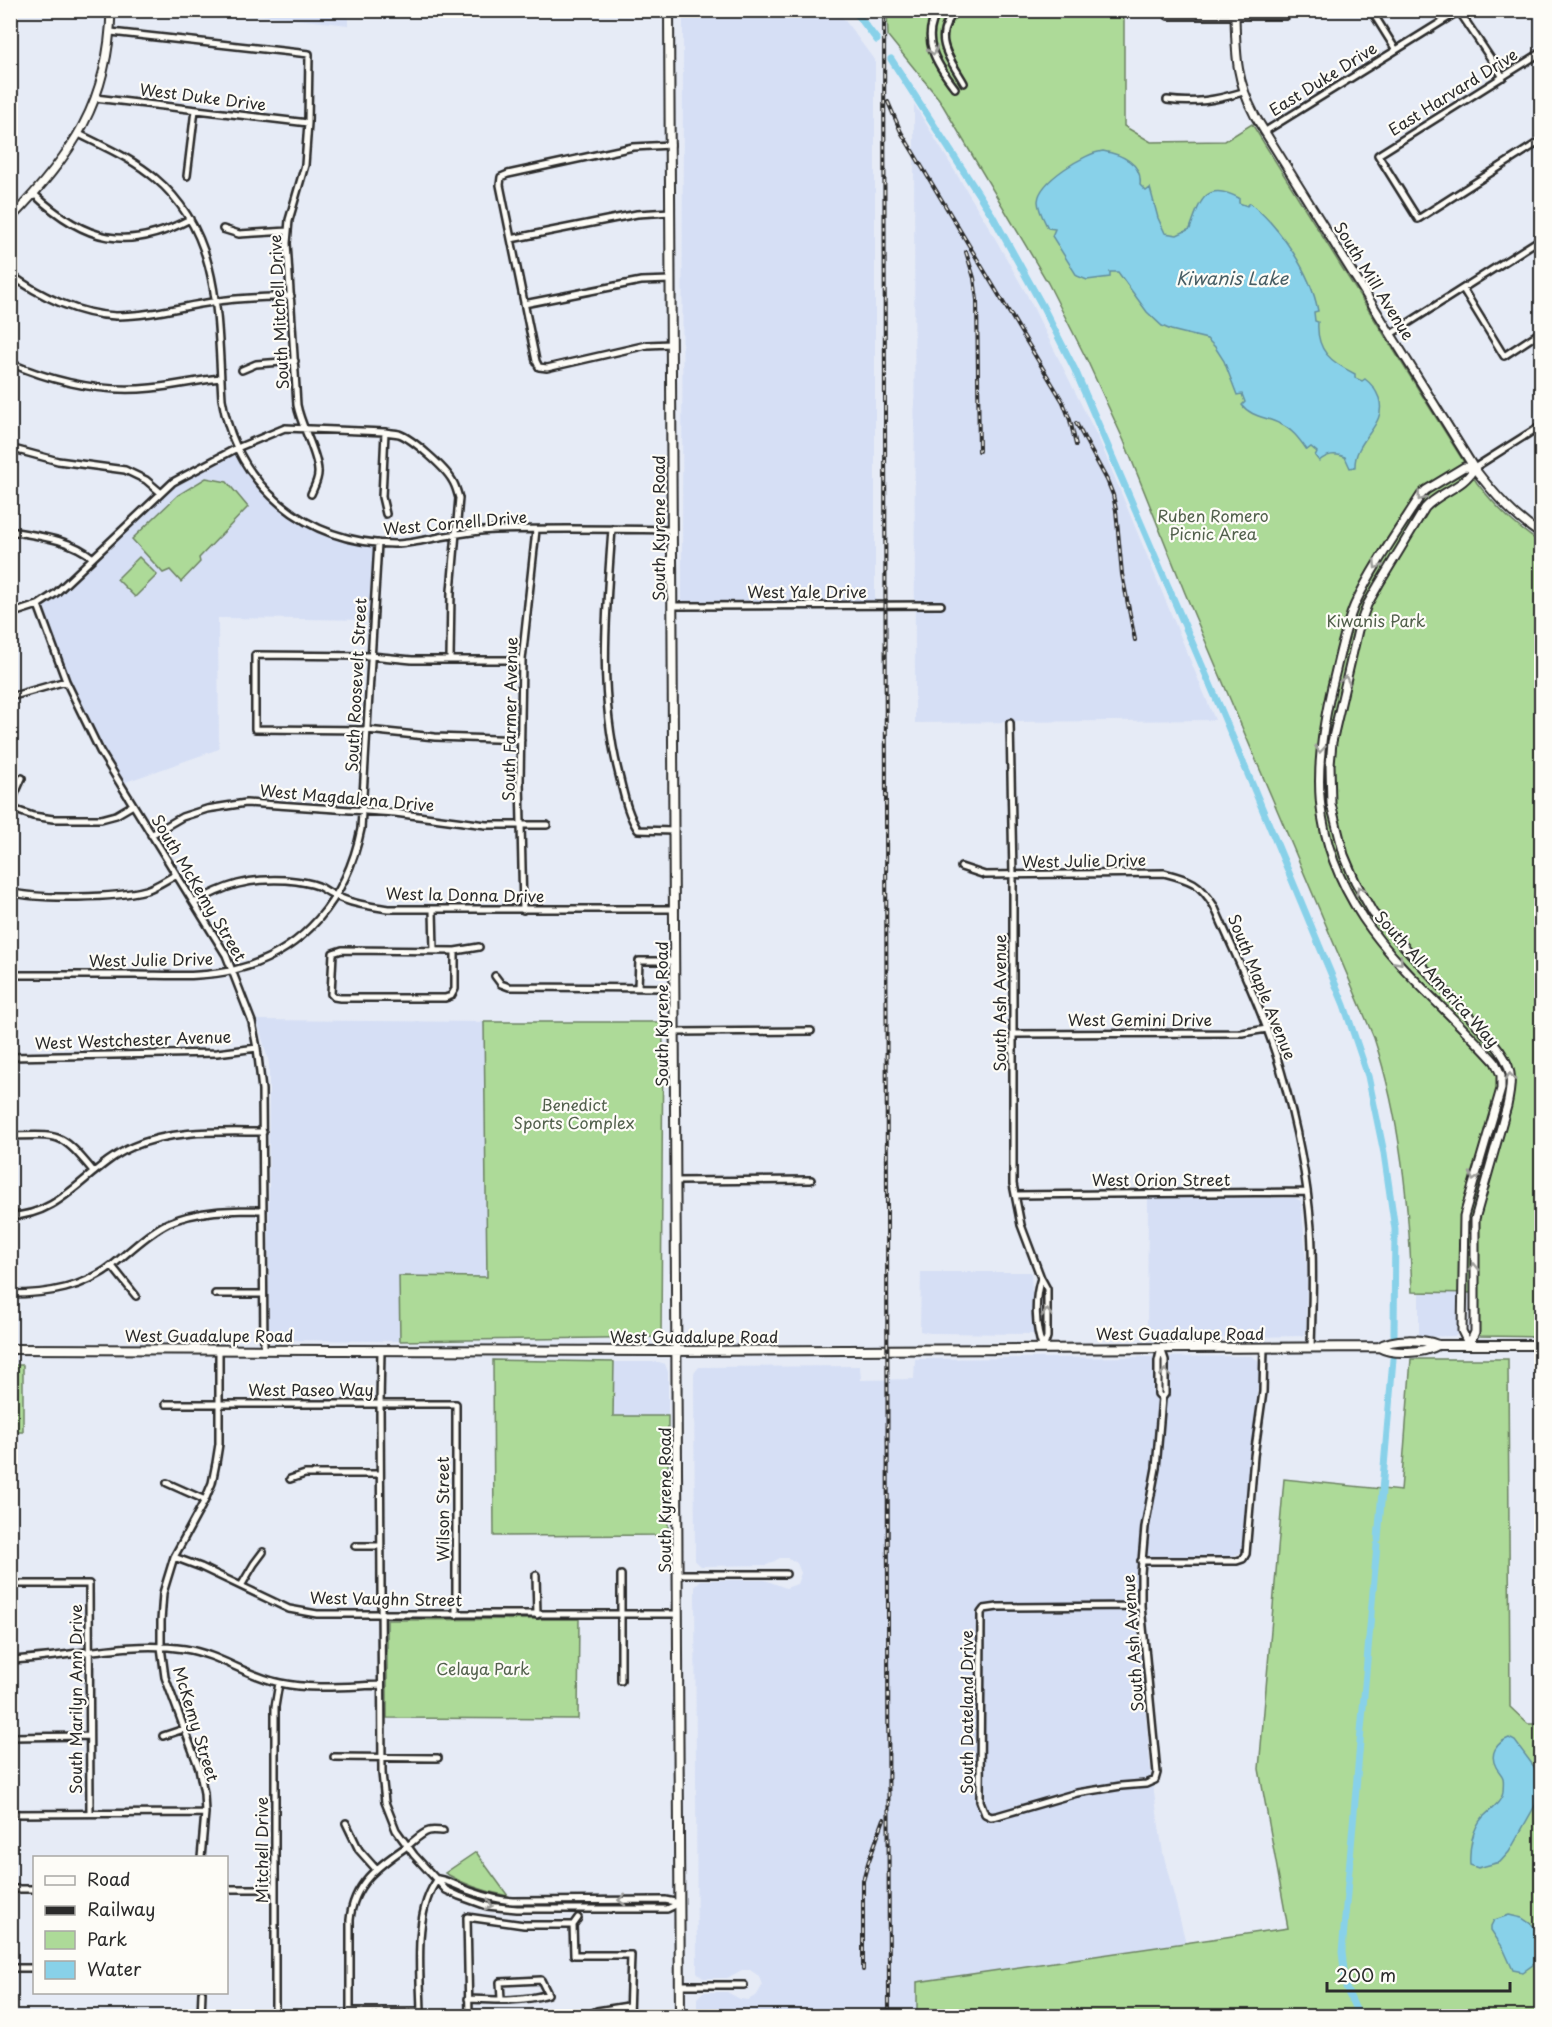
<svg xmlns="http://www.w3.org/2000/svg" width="1552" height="2027" viewBox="0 0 1552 2027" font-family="'Playpen Sans',sans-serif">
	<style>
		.built { fill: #d6dff5 }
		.green { fill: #adda98; stroke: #6c8262; stroke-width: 1.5 }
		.water { fill: #88d1e9; stroke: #638f9d; stroke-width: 1.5 }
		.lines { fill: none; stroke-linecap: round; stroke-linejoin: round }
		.canal { stroke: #88d1e9; stroke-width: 7 }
		.minor-casing { stroke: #2b2b2b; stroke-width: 10 }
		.tertiary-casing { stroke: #2b2b2b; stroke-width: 11 }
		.secondary-casing { stroke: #2b2b2b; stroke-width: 12 }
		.minor { stroke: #fdfcf7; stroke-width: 5 }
		.tertiary { stroke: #fdfcf7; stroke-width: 7 }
		.secondary { stroke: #fdfcf7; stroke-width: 8 }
		.rail-casing { stroke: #2b2b2b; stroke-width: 4 }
		.rail { stroke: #fdfcf7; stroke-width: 1.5; stroke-dasharray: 4.5; stroke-linecap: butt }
		.oneway { stroke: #9e9e9b }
		.labels { text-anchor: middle; stroke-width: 4.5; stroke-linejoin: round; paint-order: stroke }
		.street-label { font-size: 16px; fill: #2b2b2b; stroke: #fdfcf7 }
		.park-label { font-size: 16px; fill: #52604c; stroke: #fdfcf7 }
		.water-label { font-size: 18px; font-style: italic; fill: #475d64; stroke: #fdfcf7 }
	</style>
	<rect width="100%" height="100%" fill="#e6ebf6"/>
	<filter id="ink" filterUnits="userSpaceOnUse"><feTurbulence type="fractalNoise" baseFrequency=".0167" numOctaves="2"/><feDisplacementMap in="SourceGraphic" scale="12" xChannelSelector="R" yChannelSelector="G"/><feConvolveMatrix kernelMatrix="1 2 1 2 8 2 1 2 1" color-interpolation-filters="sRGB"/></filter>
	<g filter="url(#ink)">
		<path class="built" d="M228,11H348V25Z
			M683,11H838L875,61V601L682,602Z
			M914,104L987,224L1027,295L1100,442L1215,720L915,723Z
			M237,448L245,463L280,505L325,531L378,543L373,620L218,618L219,749L120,784L79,710L38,605L56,593L160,492Z
			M257,1020L484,1022L487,1278L400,1276V1341L273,1340L269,1334V1063Z
			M1148,1198H1295L1301,1201L1307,1269L1306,1329L1304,1336L1147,1339Z
			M921,1272H1031L1034,1334L930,1333L920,1331Z
			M1419,1292H1458V1330L1456,1336L1419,1337Z
			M1251,1356L1258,1360L1259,1375L1241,1552L1233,1556H1137V1619L1151,1773L1163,1853L1186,1943L918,1982V2016H697V1998L703,1992H727L740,1999L748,2000L757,1995L762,1986L759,1976L750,1970H742L727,1978H703L697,1972L695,1586L701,1580H765L786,1588L797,1584L801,1573L797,1563L788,1558H780L767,1565L701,1566L695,1561L694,1373L699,1367L860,1366L861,1380L914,1379L915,1359Z
			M614,1362H659L665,1364L668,1372V1416H613Z"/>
		<path class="green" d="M887,11H1124V126L1151,142L1225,141L1252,124L1477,483C1496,507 1515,527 1541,543V1337L1480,1336L1477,1332V1293L1412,1292C1409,1206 1401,1120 1374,1038L1185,593L1124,441L1087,360L1048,283L939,99L888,36Z
			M206,478L227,482L248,507L199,558L200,562L181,582L170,570L163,573L132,539L178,495Z
			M139,557L157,575L135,597L117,579Z
			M484,1022H663L661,1337L400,1341L399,1276L487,1277Z
			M1411,1359H1508L1510,1707L1528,1724H1541V2016H917V1982L1288,1928L1259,1769L1284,1479L1401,1491Z
			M493,1360L614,1362L613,1416H668V1535L494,1536Z
			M11,1365H23V1432H11Z
			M579,1619L578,1719L387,1718V1620Z
			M476,1852L508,1896C485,1892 465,1885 445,1873Z"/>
		<path class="water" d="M1103,151C1120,154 1143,163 1140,185L1146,191L1150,188L1158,218L1165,233L1177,235L1190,229C1200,201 1205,180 1239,198V203L1247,206L1250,203C1280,227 1311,273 1318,311L1314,312L1315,321L1318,322C1316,351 1331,362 1355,374V378L1362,381L1365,379C1372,384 1376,390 1379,398C1388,426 1354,439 1355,467L1350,468L1345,457C1335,453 1328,454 1319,461L1315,456L1317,452L1311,447L1307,450C1299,439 1292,429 1280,424C1267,417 1251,417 1242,405L1245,402L1242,394L1237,395L1224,361L1215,347L1207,339L1171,330L1162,326L1147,312L1118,272H1110V277L1087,280L1077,276L1052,236L1055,229L1048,228C1044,220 1038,210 1038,201C1039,181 1085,153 1103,151Z
			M1509,1738L1515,1741L1541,1776V1795L1509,1852L1500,1862L1478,1868L1470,1865C1469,1849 1472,1829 1483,1817C1490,1810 1502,1802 1503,1792C1503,1789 1504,1782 1503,1778C1502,1774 1498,1771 1496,1767C1489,1754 1496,1743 1509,1738Z
			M1509,1915L1522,1918L1541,1931V1959L1523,1972L1513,1970L1503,1948L1491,1930V1926L1494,1920Z"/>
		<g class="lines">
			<path class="canal" d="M854,10L877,40
				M891,59L992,215L1043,307L1075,370L1222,712L1344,1005L1368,1076L1384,1153L1395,1229L1394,1334
				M1378,1539L1393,1359
				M1359,2016L1346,1988L1342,1952L1377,1545"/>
			<defs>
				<path id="minor" d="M939,10C919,38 937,65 955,88
					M957,10C930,36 949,57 964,83
					M1371,10L1396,50
					M1168,16H1286
					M111,32L309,54L308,123L305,165L289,220L287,243L297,405C301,427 317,451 318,471C319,479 314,487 311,494
					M1542,52L1378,155L1418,219L1542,140
					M95,98L308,123
					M1167,100C1195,104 1216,100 1243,92
					M1264,132L1459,11L1503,77
					M79,134C105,147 133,159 155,178C222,234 217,319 222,399C237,487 306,543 394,544C409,544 425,540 440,537C457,534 476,531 494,530C553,528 613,529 672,530
					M671,145L633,147L508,174L501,177L500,185L536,361L539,367L547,368L647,345L671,344
					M187,176L195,110
					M34,194C85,242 128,252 190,219
					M223,229L239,234L288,231
					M511,239L637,214L671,212
					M10,274C39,296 80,315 116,316C149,316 180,307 212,302C238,297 265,298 291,296
					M1463,289L1504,356L1542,331
					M524,304L641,281L671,280
					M1391,334L1542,238
					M10,363C56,383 102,393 151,388C175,386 197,380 221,378
					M242,370L256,364L295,361
					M385,432L382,497L386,514
					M10,448L58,461L125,470L146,480L160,492
					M1474,468L1542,425
					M612,529C606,613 598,692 619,775C624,795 627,813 638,830L674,831
					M10,531C39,536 70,539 93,558
					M38,605L66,681L100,751L226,955L252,1022L257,1048L262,1090L264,1350
					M673,606L941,605
					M10,614L38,605L56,593L173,482L237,448L285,428L385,432C390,433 395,433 399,434C413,439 445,468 452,480C456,486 457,492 459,498L451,591L450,659
					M10,697L66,681
					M1010,723L1013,875V1184L1021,1225L1041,1278L1047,1289V1337L1043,1349
					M521,740L435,737L367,730L255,729V655L371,656L412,660H522
					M10,805L22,778
					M10,808L33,816L53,819H101L116,815L133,805
					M151,835L182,817L207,809L246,803L395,813L486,825H547
					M961,867L985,875L1164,873C1191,880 1199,882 1214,906C1238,961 1265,1015 1281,1071C1296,1123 1307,1175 1311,1228C1314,1268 1312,1308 1311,1347
					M10,892C40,900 116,898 146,890C156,887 166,880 175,875
					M194,903C226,885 248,878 286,880C297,881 308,882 318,886C324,889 329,893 334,895C351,904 370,906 388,909H675
					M433,910L434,950
					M523,910L520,781L522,660L536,530
					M455,951V989L451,996L445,998H340L334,997L331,994L333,953L342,950L455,951L479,947
					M10,975C52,975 93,975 134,975C167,975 202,978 234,970C304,953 347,898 361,829L378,543
					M495,976L501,984L509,987L675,988
					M638,987L639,961H675
					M675,1032L811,1031
					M1014,1034L1242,1033L1267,1029
					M10,1057L217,1053L257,1048
					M10,1136C63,1135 60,1132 94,1172
					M676,1181L811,1180
					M1015,1195L1307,1192
					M10,1216C62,1216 88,1166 132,1147C173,1129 219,1132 263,1132
					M112,1266L136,1296
					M1041,1278C1034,1299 1035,1328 1043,1349
					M10,1294C48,1294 84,1288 114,1264C131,1250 148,1233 168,1223C198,1210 231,1210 263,1210
					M215,1294H263
					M1161,1348L1158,1361V1394L1162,1398
					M381,1350L380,1404L382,1773L385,1802L396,1830L414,1855L446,1890L459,1896L487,1906L517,1909H667L680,1903
					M166,1404H456V1615
					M290,1479L305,1474H380
					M167,1483L205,1500
					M355,1546H380
					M174,1557L201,1567L289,1609L317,1614H678
					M1141,1561H1237L1243,1559L1246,1554L1254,1456L1263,1392L1264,1347
					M678,1574H786
					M536,1575L537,1615
					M621,1575V1681
					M10,1584H89L90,1814
					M241,1586L254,1564L263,1552
					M1141,1606L998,1607L984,1609L981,1613L980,1801L985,1814L991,1817L997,1816L1077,1793L1121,1786L1146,1784L1155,1780L1157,1773L1141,1606V1573L1145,1527L1156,1468L1162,1398L1165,1394V1360L1161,1348
					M10,1660C69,1658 126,1640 185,1649C218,1654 247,1676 280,1683C312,1690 348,1686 381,1685
					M163,1736L184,1729
					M10,1737L89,1736
					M334,1757L438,1758
					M10,1814L205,1813
					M346,1823L359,1850L375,1868
					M201,1858L205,1813L204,1793L199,1768L165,1677L161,1647V1621L163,1593L174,1557L205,1500L212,1483L216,1463L219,1444V1350
					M438,1879C450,1881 459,1887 470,1891C484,1896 498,1900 513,1901L665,1900L680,1903
					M10,1889H34
					M226,1889H275
					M578,1918L573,1925L574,1955H631L629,2016
					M10,1968H34
					M680,1985H744
					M468,1999C494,2000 523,2002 548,1994L541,1980L500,1982L501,1999
					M350,2011H421
					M201,2016L202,1992
					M275,2016V1707L279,1683
					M350,2016V1920C353,1884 378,1866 406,1847C412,1843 421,1833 429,1831C433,1830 439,1831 443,1831
					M421,2016C421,1976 412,1912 438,1879
					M469,2016L467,1917L524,1925H573
					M587,2016L597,2011L628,2006"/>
				<path id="tertiary" d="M1233,10L1235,16C1236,56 1236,80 1255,116L1474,468C1494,494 1514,517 1542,535
					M10,219C72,155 109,102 111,10
					M1469,1345L1462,1331L1464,1216L1501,1089V1075L1495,1062C1453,1015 1398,970 1363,918C1310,838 1312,768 1334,678C1340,654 1345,627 1355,604C1373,566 1398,531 1421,495L1426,490L1464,467L1474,468
					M1469,1345L1475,1332V1219L1507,1106C1513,1078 1513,1066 1494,1043L1373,913L1355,881L1344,855L1331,804L1330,765L1332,742L1358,630L1367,605L1379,584L1425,508C1439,492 1465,487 1474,468"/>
				<path id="secondary" d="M669,10L680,2016
					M1379,1347C1393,1338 1422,1339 1438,1345H1542
					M10,1349L664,1351L1379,1347C1393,1355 1424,1353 1438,1345"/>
			</defs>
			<use href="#minor" class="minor-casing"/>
			<use href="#tertiary" class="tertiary-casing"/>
			<use href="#secondary" class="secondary-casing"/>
			<use href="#minor" class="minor"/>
			<use href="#tertiary" class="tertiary"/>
			<use href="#secondary" class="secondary"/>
			<defs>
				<path id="rail" d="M884,10L889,2016
					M888,102L901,132L1063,402L1070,420L1076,445
					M966,252L974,278L977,300L979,451
					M1076,423L1107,480L1113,495L1116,510L1122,574L1135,640
					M863,1970V1881L868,1863L884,1819"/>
			</defs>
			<use href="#rail" class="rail-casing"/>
			<use href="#rail" class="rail"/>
		</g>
		<defs><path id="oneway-chevron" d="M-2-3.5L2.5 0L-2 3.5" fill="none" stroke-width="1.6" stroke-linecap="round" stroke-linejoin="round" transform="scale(1.5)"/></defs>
		<g class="oneway">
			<use href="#oneway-chevron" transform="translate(933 51) rotate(73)"/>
			<use href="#oneway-chevron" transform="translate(1421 497) rotate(128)"/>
			<use href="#oneway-chevron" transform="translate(1377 565) rotate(123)"/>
			<use href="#oneway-chevron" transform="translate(1345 680) rotate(-77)"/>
			<use href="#oneway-chevron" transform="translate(1320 749) rotate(95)"/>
			<use href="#oneway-chevron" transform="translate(1360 890) rotate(-118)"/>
			<use href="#oneway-chevron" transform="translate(1399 961) rotate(48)"/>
			<use href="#oneway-chevron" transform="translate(1510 1077) rotate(-94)"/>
			<use href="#oneway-chevron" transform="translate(1474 1177) rotate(107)"/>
			<use href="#oneway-chevron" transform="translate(1474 1267) rotate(-91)"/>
			<use href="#oneway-chevron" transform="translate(1047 1313) rotate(-90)"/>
			<use href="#oneway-chevron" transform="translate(1165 1373) rotate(-90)"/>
			<use href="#oneway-chevron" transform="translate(622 1900) rotate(179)"/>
			<use href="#oneway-chevron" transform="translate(489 1905) rotate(12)"/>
		</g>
	</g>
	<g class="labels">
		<g class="street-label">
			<text transform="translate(1323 79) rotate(-32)" y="6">East Duke Drive</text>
			<text transform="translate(1453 92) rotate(-32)" y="6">East Harvard Drive</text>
			<text transform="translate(203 97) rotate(7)" y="6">West Duke Drive</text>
			<text transform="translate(1374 281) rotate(58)" y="6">South Mill Avenue</text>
			<text transform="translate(279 312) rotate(-93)" y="6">South Mitchell Drive</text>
			<text transform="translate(455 523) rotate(-5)" y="6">West Cornell Drive</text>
			<text transform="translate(659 528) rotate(-90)" y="6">South Kyrene Road</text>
			<text x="807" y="598">West Yale Drive</text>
			<text transform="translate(356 685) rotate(-87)" y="6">South Roosevelt Street</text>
			<text transform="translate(510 719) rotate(-89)" y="6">South Farmer Avenue</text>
			<text transform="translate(347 798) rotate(5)" y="6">West Magdalena Drive</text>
			<text transform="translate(1084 861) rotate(-1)" y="6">West Julie Drive</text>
			<text transform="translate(199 888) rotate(59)" y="6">South McKemy Street</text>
			<text transform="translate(465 895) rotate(1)" y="6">West la Donna Drive</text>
			<text transform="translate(151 960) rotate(-1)" y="6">West Julie Drive</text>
			<text transform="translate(1437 979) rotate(48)" y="6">South All America Way</text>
			<text transform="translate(1262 987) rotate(68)" y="6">South Maple Avenue</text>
			<text transform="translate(1000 1003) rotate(-90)" y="6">South Ash Avenue</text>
			<text transform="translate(662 1014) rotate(-90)" y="6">South Kyrene Road</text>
			<text x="1140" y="1026">West Gemini Drive</text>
			<text transform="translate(133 1040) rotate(-2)" y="6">West Westchester Avenue</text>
			<text x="1161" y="1186">West Orion Street</text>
			<text x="1180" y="1340">West Guadalupe Road</text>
			<text x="209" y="1342">West Guadalupe Road</text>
			<text x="694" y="1343">West Guadalupe Road</text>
			<text x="311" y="1396">West Paseo Way</text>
			<text transform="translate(665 1500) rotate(-90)" y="6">South Kyrene Road</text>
			<text transform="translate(443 1509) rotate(-90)" y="6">Wilson Street</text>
			<text transform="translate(386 1599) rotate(1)" y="6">West Vaughn Street</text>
			<text transform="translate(1133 1643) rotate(-94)" y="6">South Ash Avenue</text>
			<text transform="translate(76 1699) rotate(-90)" y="6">South Marilyn Ann Drive</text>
			<text transform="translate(967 1712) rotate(-90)" y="6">South Dateland Drive</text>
			<text transform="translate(196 1724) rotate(73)" y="6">McKemy Street</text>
			<text transform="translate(262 1850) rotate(-90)" y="6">Mitchell Drive</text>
		</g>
		<g class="park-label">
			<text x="1213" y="522">Ruben Romero<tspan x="1213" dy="18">Picnic Area</tspan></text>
			<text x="1376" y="627">Kiwanis Park</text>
			<text x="574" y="1111">Benedict<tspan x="574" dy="18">Sports Complex</tspan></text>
			<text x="483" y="1675">Celaya Park</text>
		</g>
		<g class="water-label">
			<text x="1232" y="285">Kiwanis Lake</text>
		</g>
	</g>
	<rect width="1552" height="2027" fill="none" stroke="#fdfcf7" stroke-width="36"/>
	<rect x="18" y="18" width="1516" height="1991" fill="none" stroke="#2b2b2b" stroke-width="2" filter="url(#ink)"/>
	<rect x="33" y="1856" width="195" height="138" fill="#fdfcf7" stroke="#a9a8a5" stroke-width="1.5"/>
	<rect x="45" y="1876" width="30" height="9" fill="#fdfcf7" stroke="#a9a8a5" stroke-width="1.5"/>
	<text x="87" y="1886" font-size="18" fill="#2b2b2b">Road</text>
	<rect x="45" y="1906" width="30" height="9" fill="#2b2b2b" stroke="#a9a8a5" stroke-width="1.5"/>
	<text x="87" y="1916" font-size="18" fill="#2b2b2b">Railway</text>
	<rect x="45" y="1931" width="30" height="18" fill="#adda98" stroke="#a9a8a5" stroke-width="1.5"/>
	<text x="87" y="1946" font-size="18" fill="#2b2b2b">Park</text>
	<rect x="45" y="1961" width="30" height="18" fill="#88d1e9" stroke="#a9a8a5" stroke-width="1.5"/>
	<text x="87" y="1976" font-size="18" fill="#2b2b2b">Water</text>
	<path d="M1327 1982v9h183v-9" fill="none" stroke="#2b2b2b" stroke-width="3"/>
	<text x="1336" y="1982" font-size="18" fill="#2b2b2b" stroke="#fdfcf7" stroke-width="4.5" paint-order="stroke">200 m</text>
</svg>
